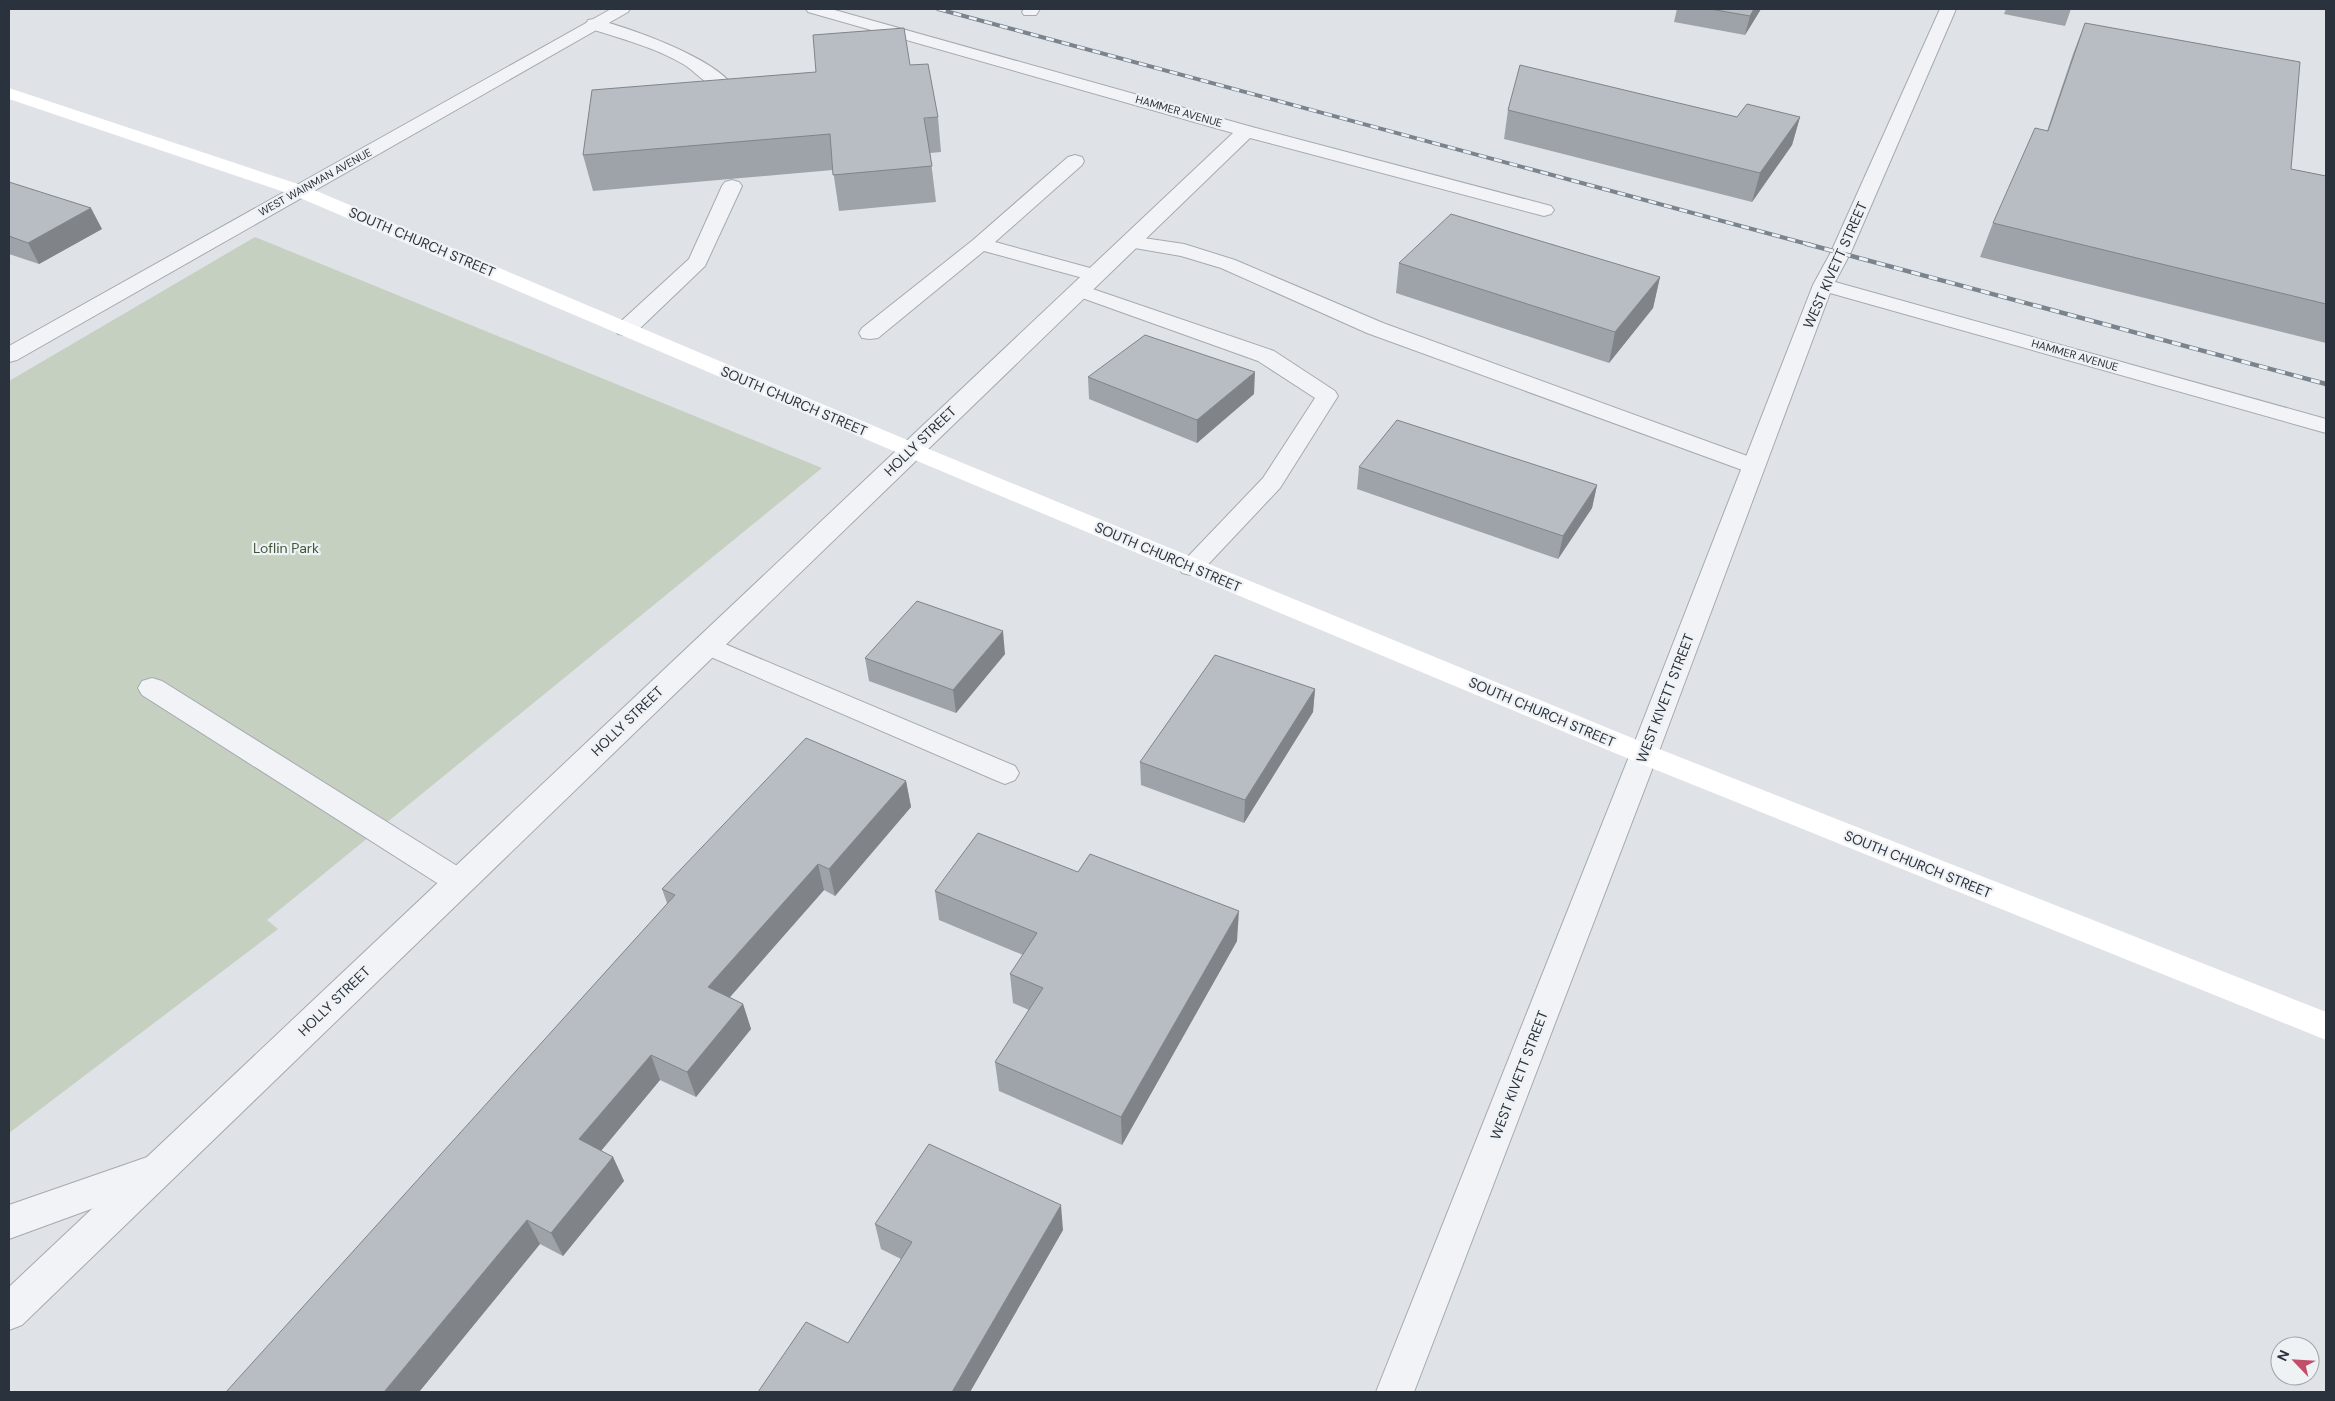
<svg xmlns="http://www.w3.org/2000/svg" width="2335" height="1401" viewBox="0 0 2335 1401" font-family="'DM Sans',sans-serif">
	<style>
		.green { fill: #c6d0c1 }
		.lines { fill: none; stroke-linecap: round; stroke-linejoin: round }
		.lane-casing { stroke: #a5aab1; stroke-width: 2 }
		.street-casing { stroke: #a5aab1; stroke-width: 2 }
		.lane { fill: #f2f3f6; fill-rule: evenodd }
		.street { fill: #f2f3f6; fill-rule: evenodd }
		.secondary { fill: #fff; fill-rule: evenodd }
		.rail-far1-casing { stroke: #7a848f; stroke-width: 4 }
		.rail-casing { stroke: #7a848f; stroke-width: 4.5 }
		.rail-far1 { stroke: #eff2f5; stroke-width: 2.5; stroke-dasharray: 8; stroke-linecap: butt }
		.rail { stroke: #eff2f5; stroke-width: 3; stroke-dasharray: 9; stroke-linecap: butt }
		.wall { fill: #9da3a8 }
		.shaded-wall { fill: #808488 }
		.building { fill: #b7bdc3; stroke: #808488 }
		.labels { text-anchor: middle; stroke-width: 4.5; stroke-linejoin: round; paint-order: stroke }
		.far-street-label { font-size: 11px; fill: #2a323d; stroke: #eff2f5 }
		.street-label { font-size: 14px; fill: #2a323d; stroke: #eff2f5 }
		.park-label { font-size: 14px; fill: #415738; stroke: #eff2f5 }
	</style>
	<rect width="100%" height="100%" fill="#dfe3e7"/>
	<path class="green" d="M255,237L822,468L267,920L278,929L9,1133V381Z"/>
	<g class="lines">
		<defs>
			<path id="lane" d="M1024,9H1040L1036,15H1024L1022,12Z
				M594,19C628,27 712,57 732,85L729,89C712,93 697,72 683,64C654,47 619,38 588,28L586,24L588,20Z
				M1075,155L1082,157L1084,161L1082,165L995,242L1101,271L1104,275L1101,279L1094,281L984,251L878,338L870,339L862,338L859,333L862,328L973,240L1068,157Z
				M732,180L739,182L742,186L705,266L634,334L626,335L618,334L615,329L618,324L689,259L722,186L725,182Z
				M1130,236L1184,244L1235,260L1383,323L1761,461L1765,466L1761,471L1753,473L1745,471L1367,333L1221,268L1181,256L1123,246L1120,242L1123,238Z
				M1078,284L1274,351L1335,391L1338,396L1280,488L1200,573L1191,575L1182,573L1178,567L1263,478L1315,398L1258,361L1071,294L1068,290L1071,286Z
				M706,636L1015,766L1019,773L1015,780L1005,784L995,780L697,651L693,645L697,639Z
				M152,678L162,681L470,874L474,882L470,890L459,894L448,890L142,695L138,688L142,681Z
				M153,1155L165,1160L171,1171L165,1182L9,1239V1205Z"/>
			<path id="street" d="M611,9H630L628,12L17,360L9,362V346Z
				M806,9H831L1252,127L1551,206L1554,210L1551,214L1544,216L1250,138L22,1325L9,1330V1287L1233,133L808,12Z
				M1940,9H1956L1851,252L1835,282L2326,419V433L1830,293L1658,754L1414,1392H1376L1630,754L1813,285L1831,252Z"/>
		</defs>
		<use href="#lane" class="lane-casing"/>
		<use href="#street" class="street-casing"/>
		<use href="#lane" class="lane"/>
		<use href="#street" class="street"/>
		<path class="secondary" d="M9,88L307,187L919,445L1654,747L2326,1012V1040L1634,761L903,455L293,195L9,99Z"/>
		<defs>
			<path id="rail-far1" d="M938,9L1811,245"/>
			<path id="rail" d="M1807,244L2326,384"/>
		</defs>
		<use href="#rail-far1" class="rail-far1-casing"/>
		<use href="#rail" class="rail-casing"/>
		<use href="#rail-far1" class="rail-far1"/>
		<use href="#rail" class="rail"/>
	</g>
	<path class="wall" d="M1677,9H1761L1745,35L1674,22Z
		M2006,9H2071L2065,26L2004,14Z
		M2085,23L2291,169L2326,176V343L1980,257L1993,223L2047,131L2073,54Z
		M1508,110L1737,117H1800L1792,145L1752,202L1504,139Z
		M938,117L941,152L930,153L936,202L839,211L833,170L593,191L583,155Z
		M9,182L102,229L39,264L9,254Z
		M1399,263L1660,277L1653,308L1609,363L1396,293Z
		M1088,377L1254,394L1197,443L1089,399Z
		M1359,467L1597,485L1592,508L1558,559L1357,489Z
		M1005,654L956,713L869,681L865,658Z
		M1315,689L1313,712L1244,823L1141,785L1140,762Z
		M906,781L911,807L835,896L824,890L730,997L743,1004L751,1029L696,1097L660,1080L601,1151L613,1157L624,1181L563,1256L540,1244L419,1392L667,903L662,889Z
		M935,891L1237,941L1122,1145L999,1091L995,1062L1029,1010L1013,1003L1010,974L1023,955L939,920Z
		M875,1224L1063,1230L970,1392H758L848,1343L901,1259L881,1249Z"/>
	<path class="shaded-wall" d="M1754,9H1761L1745,35L1750,16Z
		M1800,117L1792,145L1752,202L1760,173Z
		M91,208L102,229L39,264L28,243Z
		M1660,277L1653,308L1609,363L1615,332Z
		M1255,372L1254,394L1197,443V420Z
		M1597,485L1592,508L1558,559L1563,536Z
		M1003,631L1005,654L956,713L953,690Z
		M1315,689L1313,712L1244,823L1245,800Z
		M906,781L911,807L835,896L829,869Z
		M818,864L824,890L716,1013L708,987Z
		M1239,911L1237,941L1122,1145L1121,1117Z
		M743,1004L751,1029L696,1097L687,1072Z
		M651,1055L660,1080L590,1164L579,1139Z
		M613,1157L624,1181L563,1256L551,1233Z
		M1061,1205L1063,1230L970,1392H952Z
		M527,1220L540,1244L419,1392H384Z"/>
	<path class="building" d="M1710,9H1754L1750,16Z
		M2085,23L2300,62L2291,169L2326,176V304L1993,223L2035,128L2048,131Z
		M904,28L910,65L928,64L938,117L924,118L932,166L833,175L830,134L583,155L592,90L816,72L813,35Z
		M1520,65L1737,117L1747,104L1800,117L1760,173L1508,110Z
		M9,182L91,208L28,243L9,236Z
		M1451,214L1660,277L1615,332L1399,263Z
		M1145,335L1255,372L1197,420L1088,377Z
		M1397,420L1597,485L1563,536L1359,467Z
		M917,601L1003,631L953,690L865,658Z
		M1215,655L1315,689L1245,800L1140,762Z
		M806,738L906,781L829,869L818,864L708,987L743,1004L687,1072L651,1055L579,1139L613,1157L551,1233L527,1220L384,1392H226L675,895L662,889Z
		M978,833L1078,872L1090,854L1239,911L1121,1117L995,1062L1043,988L1010,974L1037,933L935,891Z
		M929,1144L1061,1205L952,1392H758L806,1322L848,1343L912,1242L875,1224Z"/>
	<g class="labels">
		<g class="far-street-label">
			<text transform="translate(1179 111) rotate(16)" y="4">HAMMER AVENUE</text>
			<text transform="translate(315 182) rotate(-29)" y="4">WEST WAINMAN AVENUE</text>
			<text transform="translate(2075 355) rotate(16)" y="4">HAMMER AVENUE</text>
		</g>
		<g class="street-label">
			<text transform="translate(422 242) rotate(23)" y="5">SOUTH CHURCH STREET</text>
			<text transform="translate(1835 265) rotate(-66)" y="5">WEST KIVETT STREET</text>
			<text transform="translate(794 401) rotate(23)" y="5">SOUTH CHURCH STREET</text>
			<text transform="translate(920 441) rotate(-44)" y="5">HOLLY STREET</text>
			<text transform="translate(1168 557) rotate(23)" y="5">SOUTH CHURCH STREET</text>
			<text transform="translate(1665 698) rotate(-69)" y="5">WEST KIVETT STREET</text>
			<text transform="translate(1542 712) rotate(23)" y="5">SOUTH CHURCH STREET</text>
			<text transform="translate(627 721) rotate(-44)" y="5">HOLLY STREET</text>
			<text transform="translate(1918 864) rotate(22)" y="5">SOUTH CHURCH STREET</text>
			<text transform="translate(334 1001) rotate(-44)" y="5">HOLLY STREET</text>
			<text transform="translate(1519 1075) rotate(-69)" y="5">WEST KIVETT STREET</text>
		</g>
		<g class="park-label">
			<text x="286" y="553">Loflin Park</text>
		</g>
	</g>
	<rect width="2335" height="1401" fill="none" stroke="#2a323d" stroke-width="20"/>
	<g transform="translate(2295 1361) rotate(295)"><circle r="24" fill="#eff2f5" stroke="#a0a5ab"/>
	<path d="M0-4L9 19L0 12L-9 19Z" fill="#c14f69"/>
	<text y="-8" font-size="14" font-weight="bold" text-anchor="middle" fill="#2a323d">N</text>
	</g>
</svg>
